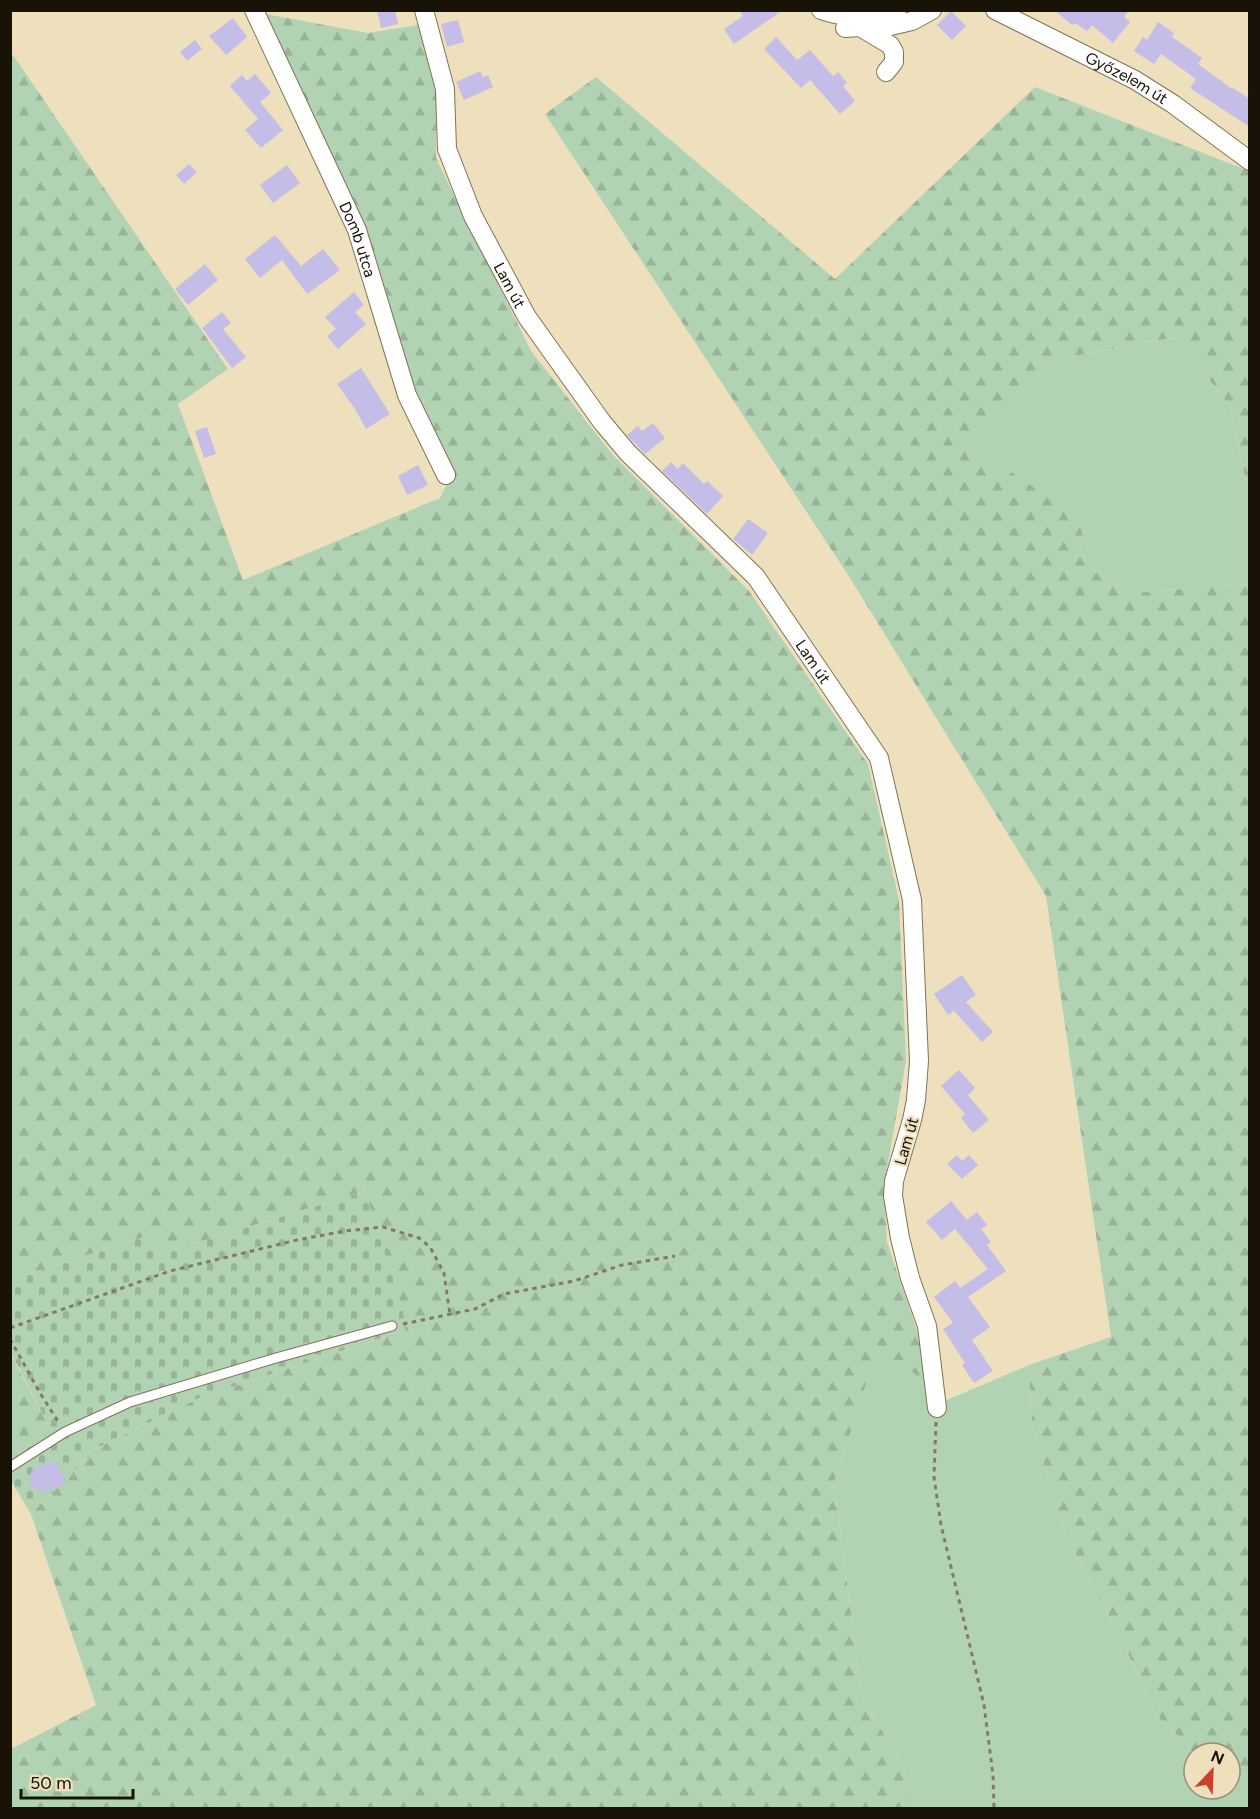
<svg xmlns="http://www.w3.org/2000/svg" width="1260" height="1819" viewBox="0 0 1260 1819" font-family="Figtree,sans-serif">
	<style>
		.grass { fill: #b2d3b3 }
		.forest { fill: url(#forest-firs) }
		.cemetery { fill: url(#cemetery-stones) }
		.building { fill: #c3bde7 }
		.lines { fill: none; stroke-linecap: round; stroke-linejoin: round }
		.service-casing { stroke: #807353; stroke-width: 11 }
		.minor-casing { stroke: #807353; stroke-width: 20 }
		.path { stroke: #847a62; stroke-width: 3; stroke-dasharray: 4.5 4.5; stroke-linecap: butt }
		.service { stroke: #fff; stroke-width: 9 }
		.minor { stroke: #fff; stroke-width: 18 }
		.labels { text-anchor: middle; stroke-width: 4.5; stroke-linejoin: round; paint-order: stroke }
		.street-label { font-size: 16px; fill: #181306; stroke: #efe0bd }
	</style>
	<defs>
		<pattern id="forest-firs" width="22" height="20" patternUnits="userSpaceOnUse" patternTransform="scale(1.5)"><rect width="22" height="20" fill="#b2d3b3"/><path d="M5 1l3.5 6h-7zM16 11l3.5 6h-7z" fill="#98b498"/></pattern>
		<pattern id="cemetery-stones" width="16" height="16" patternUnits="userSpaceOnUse" patternTransform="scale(1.5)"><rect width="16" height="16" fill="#b2d3b3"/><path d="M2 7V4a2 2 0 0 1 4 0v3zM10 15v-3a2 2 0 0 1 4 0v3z" fill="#98b498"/></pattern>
	</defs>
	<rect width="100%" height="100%" fill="#efe0bd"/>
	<path class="grass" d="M1176,337L1229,405L1249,496V584L1141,592L1096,573L1078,521L971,446L1053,360Z
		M901,1360L942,1402L1029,1365L1032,1425L1065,1534L1120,1636L1156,1715L1195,1753L1194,1789H1230V1769L1249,1775V1808H915L904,1768L862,1697L834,1483L871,1365Z"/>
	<path class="forest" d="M260,13L368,33L419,25L436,93V158L531,351L612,454L749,591L868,764L899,900L906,1061L884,1185L887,1242L941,1402L901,1360L872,1365L834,1483L862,1697L904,1768L915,1808H11L10,1746L13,1748L96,1705L31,1514L97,1448L199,1398L405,1330L365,1191L161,1254L147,1236L11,1280V56L13,55L228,369L178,404L243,580L440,498L451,476Z
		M596,77L835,279L1035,87L1249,171V496L1229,405L1176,337L1053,360L971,446L1029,484L1078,521L1096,573L1141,592L1249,584V1775L1230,1769V1753H1195L1156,1715L1120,1636L1065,1534L1032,1425L1029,1365L1111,1337L1046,896L850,578L545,114Z
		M10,1353L53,1434L11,1457H10Z"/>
	<path class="cemetery" d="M365,1191L403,1310L405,1330L199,1398L97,1448L31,1514L11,1481V1457L53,1434L11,1353V1280L147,1236L161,1254Z"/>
	<path class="building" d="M377,10H395L398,24L381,28Z
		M739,10H783L734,44L724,29L743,16Z
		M1054,10H1129L1124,17L1130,22L1113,43L1092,25L1087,31L1075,23L1072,25Z
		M951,11L966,26L952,40L937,25Z
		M233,18L247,37L226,55L209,36Z
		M458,20L464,42L447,47L441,24Z
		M1158,22L1174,33L1172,37L1202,58L1198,64L1232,89L1233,88L1250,99V127L1190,88L1196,79L1161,54L1154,64L1134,51L1143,37L1147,40Z
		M776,37L797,60L810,50L833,76L838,72L847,83L843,86L855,101L840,114L810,80L801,88L764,49Z
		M195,40L202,49L187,61L180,52Z
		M480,71L483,77L488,75L493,87L464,100L456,82Z
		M255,74L271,93L260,102L283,130L261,148L245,130L258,119L230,86L242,75L247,81Z
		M189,164L197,172L184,184L176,175Z
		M287,165L300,183L273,203L260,185Z
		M275,235L301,266L323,249L340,270L307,294L282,260L260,278L245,259Z
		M205,264L218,280L188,305L175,289Z
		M354,292L364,305L355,312L366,324L338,349L327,336L336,329L325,317Z
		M222,312L231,323L223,329L246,357L232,368L202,328Z
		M361,368L390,414L366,429L355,409L337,384Z
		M653,423L665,438L645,454L627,435L638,426L642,431Z
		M207,427L216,454L204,458L195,431Z
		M671,462L678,469L683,463L704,484L707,481L723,496L707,514L662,471Z
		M418,465L428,485L407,495L398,476Z
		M748,519L768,533L752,555L733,539Z
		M962,975L976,995L966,1002L993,1032L982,1042L954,1011L948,1015L934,994Z
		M959,1070L975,1088L968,1095L989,1120L973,1133L961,1118L965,1114L941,1086Z
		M957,1155L962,1161L969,1155L978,1165L962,1179L947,1164Z
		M951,1201L967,1220L977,1212L987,1225L981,1229L991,1242L987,1245L1006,1271L968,1297L990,1327L972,1340L993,1371L974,1383L962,1365L965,1363L943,1329L953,1323L934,1297L955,1281L960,1288L988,1269L955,1229L942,1240L926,1222Z
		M56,1462L66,1483L51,1490L39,1491L30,1485L31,1472L39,1465Z"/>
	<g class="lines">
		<defs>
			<path id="service" d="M10,1467L65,1432L130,1402L276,1358L392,1326"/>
			<g id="minor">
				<path id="s1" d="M254,10L357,230L407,395L446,475"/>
				<path id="s2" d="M424,10L445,89L447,149L473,216L527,317L602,422L628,453L756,577L879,758L912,900L919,1061L916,1100L912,1120L894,1181L893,1196L900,1238L910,1278L927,1326L937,1408"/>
				<path d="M821,10C847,19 871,19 897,10"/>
				<path id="s3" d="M995,10L1135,80L1173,104L1250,161"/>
				<path d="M845,28L860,27L890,45L894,52V62L886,72"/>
				<path d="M869,31L912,21L932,10"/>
			</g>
		</defs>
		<use href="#service" class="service-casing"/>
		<use href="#minor" class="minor-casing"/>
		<path class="path" d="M403,1324L475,1309L504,1294L574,1281L622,1265L675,1256
			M10,1328L170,1271L297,1240L345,1231L383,1227L419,1238L430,1247L444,1273L450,1315
			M10,1339L40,1393L59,1423
			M936,1422L934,1477L941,1525L984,1705L993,1775L994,1808"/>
		<use href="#service" class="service"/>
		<use href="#minor" class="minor"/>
	</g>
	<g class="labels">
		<g class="street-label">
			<text dy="6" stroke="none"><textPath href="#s3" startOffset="148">Győzelem út</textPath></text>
			<text dy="6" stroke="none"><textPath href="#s1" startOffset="252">Domb utca</textPath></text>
			<text dy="6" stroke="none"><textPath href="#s2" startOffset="292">Lam út</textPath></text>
			<text dy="6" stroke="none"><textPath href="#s2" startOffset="778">Lam út</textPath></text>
			<text transform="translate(906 1141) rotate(-74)" y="6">Lam út</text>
		</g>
	</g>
	<rect width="1260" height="1819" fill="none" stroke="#181306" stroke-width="24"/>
	<g transform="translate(1212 1771) rotate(23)"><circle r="28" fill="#efe0bd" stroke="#998e74" stroke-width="1.5"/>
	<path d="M0-4.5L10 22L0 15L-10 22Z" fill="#cc402a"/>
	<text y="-9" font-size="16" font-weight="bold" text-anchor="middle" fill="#181306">N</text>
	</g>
	<path d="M21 1789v9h112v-9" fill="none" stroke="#181306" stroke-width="3"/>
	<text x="30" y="1789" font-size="18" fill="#181306" stroke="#efe0bd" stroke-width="4.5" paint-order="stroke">50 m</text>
</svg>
